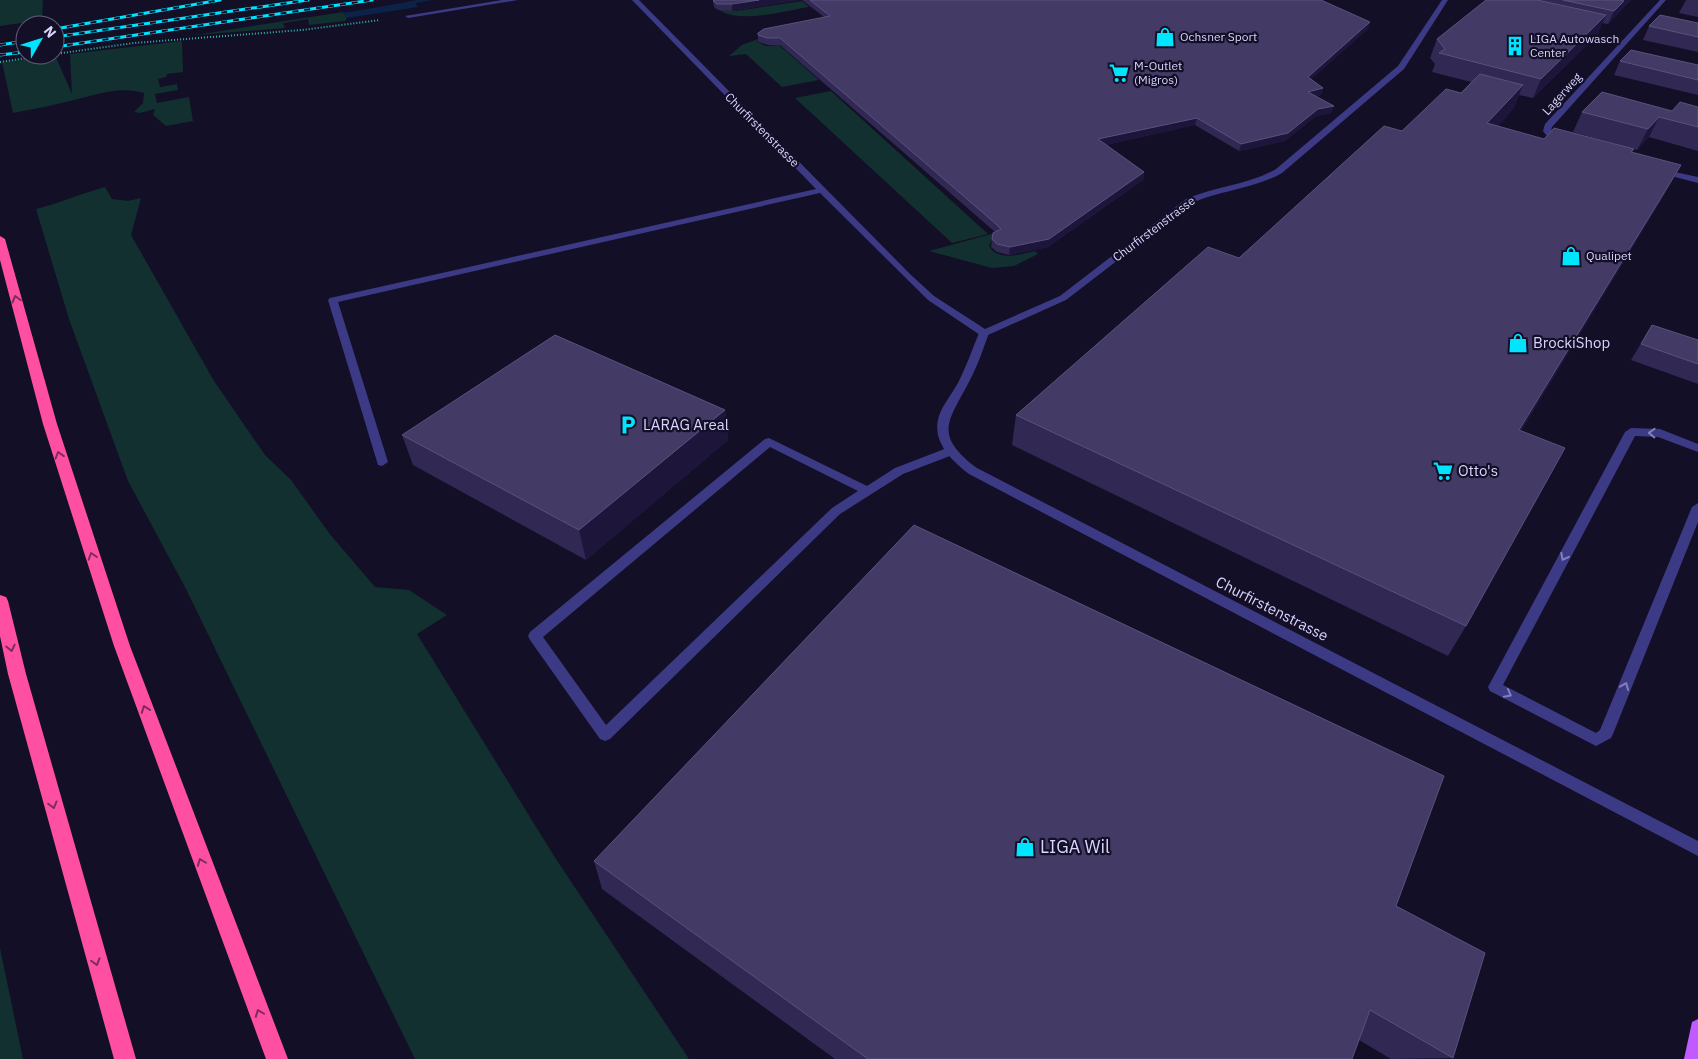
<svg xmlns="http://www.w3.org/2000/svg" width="1698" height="1059" viewBox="0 0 1698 1059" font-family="'IBM Plex Sans',sans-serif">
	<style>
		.green { fill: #12302f }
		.water { fill: #0c2248 }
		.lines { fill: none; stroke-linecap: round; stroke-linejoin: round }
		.stream { fill: #0c2248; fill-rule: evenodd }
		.path { stroke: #2fb8b0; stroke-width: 2; stroke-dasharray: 1 2; stroke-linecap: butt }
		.service { fill: #3d3a85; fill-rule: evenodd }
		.minor { fill: #3d3a85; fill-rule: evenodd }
		.primary { fill: #c25bff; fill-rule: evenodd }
		.motorway { fill: #ff4fa3; fill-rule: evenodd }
		.rail-casing { stroke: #00e5ff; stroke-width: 3 }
		.rail { stroke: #130f26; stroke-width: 2; stroke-dasharray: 6; stroke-linecap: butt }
		.wall { fill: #312854 }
		.shaded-wall { fill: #1d163a }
		.building { fill: #433a66; stroke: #5a527e }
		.oneway { stroke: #7d2c5e }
		.oneway2 { stroke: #837fbc }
		.labels { text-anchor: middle; stroke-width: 4.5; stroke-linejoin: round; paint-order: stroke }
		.far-poi-label { font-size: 12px; fill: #d9d4ff; stroke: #130f26; text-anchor: start }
		.far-street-label { font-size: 12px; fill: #d9d4ff; stroke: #130f26 }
		.poi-label { font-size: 15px; fill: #d9d4ff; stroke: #130f26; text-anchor: start }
		.street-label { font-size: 15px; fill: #d9d4ff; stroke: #130f26 }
		.near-poi-label { font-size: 18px; fill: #d9d4ff; stroke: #130f26; text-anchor: start }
	</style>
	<rect width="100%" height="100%" fill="#130f26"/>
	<path class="green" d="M0,0H43L42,20L0,26Z
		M802,1L809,7C784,11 740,24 719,10L736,11Z
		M343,12L347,18L345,21L309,25L308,19L283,23L285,28L195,35Z
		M758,39L757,42L766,46L779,45L819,80L782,87L746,54L729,56L742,45Z
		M182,41L183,72L167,74L166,77L158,79L160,87L177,84L178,90L155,94L157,103L189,97L193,121L166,126L153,115L155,109L140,113L134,112L143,103L144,93C120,86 98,94 74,100C55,105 33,109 13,113L2,62L55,55L72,94L70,54Z
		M831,91L988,234L952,243L795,98Z
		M105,187L112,199L128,201L141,198L131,235L214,381L265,455L291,480L329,533L375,587L409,590L447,615L417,634L554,856L689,1059H415L186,589L128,481L69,319L36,209C60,203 82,193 105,187Z
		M995,233L989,246C998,262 1021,254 1035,251L1038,254L1014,266L992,268L929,251Z
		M0,948L23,1059H0Z"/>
	<path class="water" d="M414,1L418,7L347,18L343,13Z"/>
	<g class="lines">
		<path class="stream" d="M416,0H432L397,7L393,5Z"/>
		<path class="path" d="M55,54L134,43L302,30L380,20
			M0,62L46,55"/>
		<path class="service" d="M502,0H518L408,18L405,16Z
			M632,0H639L911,275L934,296L985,329L1060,296L1186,199C1215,186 1248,185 1276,169L1398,66L1442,0H1448L1404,69L1282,173C1254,189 1221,190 1192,203L1066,300L988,335H980L928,300L820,193L338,302L388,462L382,466L378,465L328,300L330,298L816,189Z
			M1631,428L1660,429L1698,444V452L1658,437L1635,436L1503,685L1596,733L1600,730L1692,507L1698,503V522L1613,734L1611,738L1596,746L1490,691L1488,687L1625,432Z
			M769,438L867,486L895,468L947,448L951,447L957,451L955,454L903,474L840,514L610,739L605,741L600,739L530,640L528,636L530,632L765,439ZM770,447L858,491L832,508L606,725L543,637Z"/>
		<path class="minor" d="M1660,0H1666L1552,127L1551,131L1566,141V145C1557,146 1548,138 1543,131L1545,124Z
			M1656,168L1698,177V183L1656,172Z
			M984,330L989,333C983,349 978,365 970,380C949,421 932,434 977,468L1698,841V856L969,474C951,460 931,441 939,416C943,404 952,394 958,383C966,367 972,350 979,333Z"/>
		<path class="primary" d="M1698,1019V1059H1684L1692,1022Z"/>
		<path class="motorway" d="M0,236L5,239L57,424L130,646L288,1059H266L114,646L43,424L0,260Z
			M0,595L6,597L8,601L26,674L136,1059H114L8,674L0,636Z"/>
		<defs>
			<path id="rail" d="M55,29L220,0
				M55,37L308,0
				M0,45L25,41
				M55,47L372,0
				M0,55L25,52"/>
		</defs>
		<use href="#rail" class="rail-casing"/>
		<use href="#rail" class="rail"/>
	</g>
	<path class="wall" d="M713,0H799L732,11L718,10L714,7Z
		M802,0H1321L1370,22L1368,29L1311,79L1323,88L1321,95L1316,96L1334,106L1331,113L1316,116L1285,141L1239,151L1195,125L1106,145L1144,172L1143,180L1048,247L1009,255L997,252L991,247L992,239L995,232L780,45H768L758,42V33L824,17Z
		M1486,0H1631L1608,24L1602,23L1598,34L1533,98L1519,95L1513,109L1498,126L1544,139L1620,145L1573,132L1582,112L1672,111L1698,107V151L1649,137L1637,150L1634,149L1632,153L1681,165L1666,192L1521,431L1466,626L1448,656L1012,445L1016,415L1239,258L1402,131L1461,93L1471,82L1432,72L1435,64L1430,58L1437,39Z
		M1686,0H1698V17L1679,13Z
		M1698,23V52L1643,40L1649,26Z
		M1620,61L1698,65V95L1614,75Z
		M1652,325L1698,340V384L1631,360Z
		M725,410L728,440L586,560L413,465L402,435Z
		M594,861L1396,906L1453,1058L1391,1059L1359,1040L1352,1059H835L602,889Z"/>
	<path class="shaded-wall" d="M759,0H799L732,11V4Z
		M1624,0H1631L1618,14Z
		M1624,1L1618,14L1608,24L1614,11Z
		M1606,15L1598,34L1533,98L1541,79Z
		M1370,22L1368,29L1306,84L1308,77Z
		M1523,85L1513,109L1477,149L1487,123Z
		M1323,88L1321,95L1306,99L1308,92Z
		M1334,106L1331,113L1316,116L1285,141L1239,151L1241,144L1318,109Z
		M1659,117L1649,137L1637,150L1648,129Z
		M1197,118L1195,125L1097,147L1098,139Z
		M1681,165L1666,192L1504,460L1519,430Z
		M1144,172L1143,180L1048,247L1009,255L1010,247Z
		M725,410L728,440L586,560L579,530Z"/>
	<path class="building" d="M714,0H759L732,4H717L713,1Z
		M810,0H1321L1370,22L1308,77L1323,88L1308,92L1334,106L1318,109L1288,133L1241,144L1197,118L1098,139L1144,172L1049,239L1010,247L997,244L992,239L993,233L1001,229L996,224L780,38H767L758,35V33L764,29L830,16Z
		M1486,0H1537L1606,15L1541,79L1439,53L1445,49L1437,39Z
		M1563,0H1619L1624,1L1614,11Z
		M1660,15L1698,23V37L1649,26Z
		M1631,50L1698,65V80L1620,61Z
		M1480,74L1523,85L1487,123L1544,139L1554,128L1634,149L1631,152L1681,165L1519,430L1565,448L1466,626L1016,415L1208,247L1239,258L1384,126L1402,131L1446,89L1461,93Z
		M1602,92L1672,111L1680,102L1698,107V127L1659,117L1648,129L1582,112Z
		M1652,325L1698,340V364L1641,344Z
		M555,335L725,410L579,530L402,435Z
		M914,525L1444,776L1396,906L1485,953L1453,1058L1370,1010L1352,1059H868L594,861Z"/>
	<defs><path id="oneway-chevron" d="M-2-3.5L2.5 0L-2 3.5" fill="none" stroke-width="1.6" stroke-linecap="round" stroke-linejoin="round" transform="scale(1.25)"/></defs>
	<g class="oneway">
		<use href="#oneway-chevron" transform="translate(16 299) rotate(-105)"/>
		<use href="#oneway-chevron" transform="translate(59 455) rotate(-107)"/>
		<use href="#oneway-chevron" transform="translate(92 556) rotate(-108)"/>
		<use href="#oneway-chevron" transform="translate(11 648) rotate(77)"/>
		<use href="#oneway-chevron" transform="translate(145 709) rotate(-110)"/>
		<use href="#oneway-chevron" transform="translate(53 805) rotate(75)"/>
		<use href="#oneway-chevron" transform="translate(201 862) rotate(-111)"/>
		<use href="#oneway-chevron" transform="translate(96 962) rotate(74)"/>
		<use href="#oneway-chevron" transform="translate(259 1013) rotate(-111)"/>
	</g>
	<g class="oneway2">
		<use href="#oneway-chevron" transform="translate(1652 433) rotate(-178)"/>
		<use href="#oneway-chevron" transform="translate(1564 557) rotate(118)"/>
		<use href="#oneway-chevron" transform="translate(1625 686) rotate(-68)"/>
		<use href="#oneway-chevron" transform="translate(1508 694) rotate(28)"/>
	</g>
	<defs>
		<symbol id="shop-bare" viewBox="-9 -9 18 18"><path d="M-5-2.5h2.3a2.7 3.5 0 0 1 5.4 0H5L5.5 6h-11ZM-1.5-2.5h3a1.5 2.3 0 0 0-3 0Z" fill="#00e5ff" stroke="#130f26" stroke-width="2.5" paint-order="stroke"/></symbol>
		<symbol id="building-bare" viewBox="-9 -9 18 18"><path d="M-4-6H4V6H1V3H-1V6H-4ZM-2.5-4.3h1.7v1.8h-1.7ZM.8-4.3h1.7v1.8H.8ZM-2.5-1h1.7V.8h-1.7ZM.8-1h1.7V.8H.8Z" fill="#00e5ff" stroke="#130f26" stroke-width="2.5" paint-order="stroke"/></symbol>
		<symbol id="supermarket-bare" viewBox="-9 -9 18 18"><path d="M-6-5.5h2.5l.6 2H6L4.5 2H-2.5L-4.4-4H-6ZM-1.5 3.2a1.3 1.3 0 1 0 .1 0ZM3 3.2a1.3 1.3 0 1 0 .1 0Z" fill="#00e5ff" stroke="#130f26" stroke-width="2.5" paint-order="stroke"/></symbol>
		<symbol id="parking-bare" viewBox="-9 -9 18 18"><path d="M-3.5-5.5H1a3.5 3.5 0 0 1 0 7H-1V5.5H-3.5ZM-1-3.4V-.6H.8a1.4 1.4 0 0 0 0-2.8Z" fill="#00e5ff" stroke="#130f26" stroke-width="2.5" paint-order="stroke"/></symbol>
	</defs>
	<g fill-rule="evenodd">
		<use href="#shop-bare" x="1151" y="23" width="28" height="28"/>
		<use href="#building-bare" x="1501" y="32" width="28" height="28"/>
		<use href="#supermarket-bare" x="1105" y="59" width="28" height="28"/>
		<use href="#shop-bare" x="1557" y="242" width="28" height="28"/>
		<use href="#shop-bare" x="1504" y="329" width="28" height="28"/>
		<use href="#parking-bare" x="614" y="411" width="28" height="28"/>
		<use href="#supermarket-bare" x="1429" y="457" width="28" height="28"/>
		<use href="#shop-bare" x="1011" y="833" width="28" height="28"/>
	</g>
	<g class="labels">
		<g class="far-poi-label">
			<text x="1180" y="41">Ochsner Sport</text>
			<text x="1530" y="43">LIGA Autowasch<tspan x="1530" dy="14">Center</tspan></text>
			<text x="1134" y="70">M-Outlet<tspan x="1134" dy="14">(Migros)</tspan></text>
			<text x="1586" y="260">Qualipet</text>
		</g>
		<g class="far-street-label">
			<text transform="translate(1562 94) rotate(-48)" y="4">Lagerweg</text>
			<text transform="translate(762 130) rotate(45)" y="4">Churfirstenstrasse</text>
			<text transform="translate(1154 229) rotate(-37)" y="4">Churfirstenstrasse</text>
		</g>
		<g class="poi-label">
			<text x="1533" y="348">BrockiShop</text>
			<text x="643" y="430">LARAG Areal</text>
			<text x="1458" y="476">Otto's</text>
		</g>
		<g class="street-label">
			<text transform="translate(1272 609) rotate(27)" y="5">Churfirstenstrasse</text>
		</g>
		<g class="near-poi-label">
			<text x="1040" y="853">LIGA Wil</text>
		</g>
	</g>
	<g transform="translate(40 40) rotate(51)"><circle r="24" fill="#130f26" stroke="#625e7d"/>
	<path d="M0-4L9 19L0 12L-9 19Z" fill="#00e5ff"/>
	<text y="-8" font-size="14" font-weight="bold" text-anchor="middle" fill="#d9d4ff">N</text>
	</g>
</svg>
